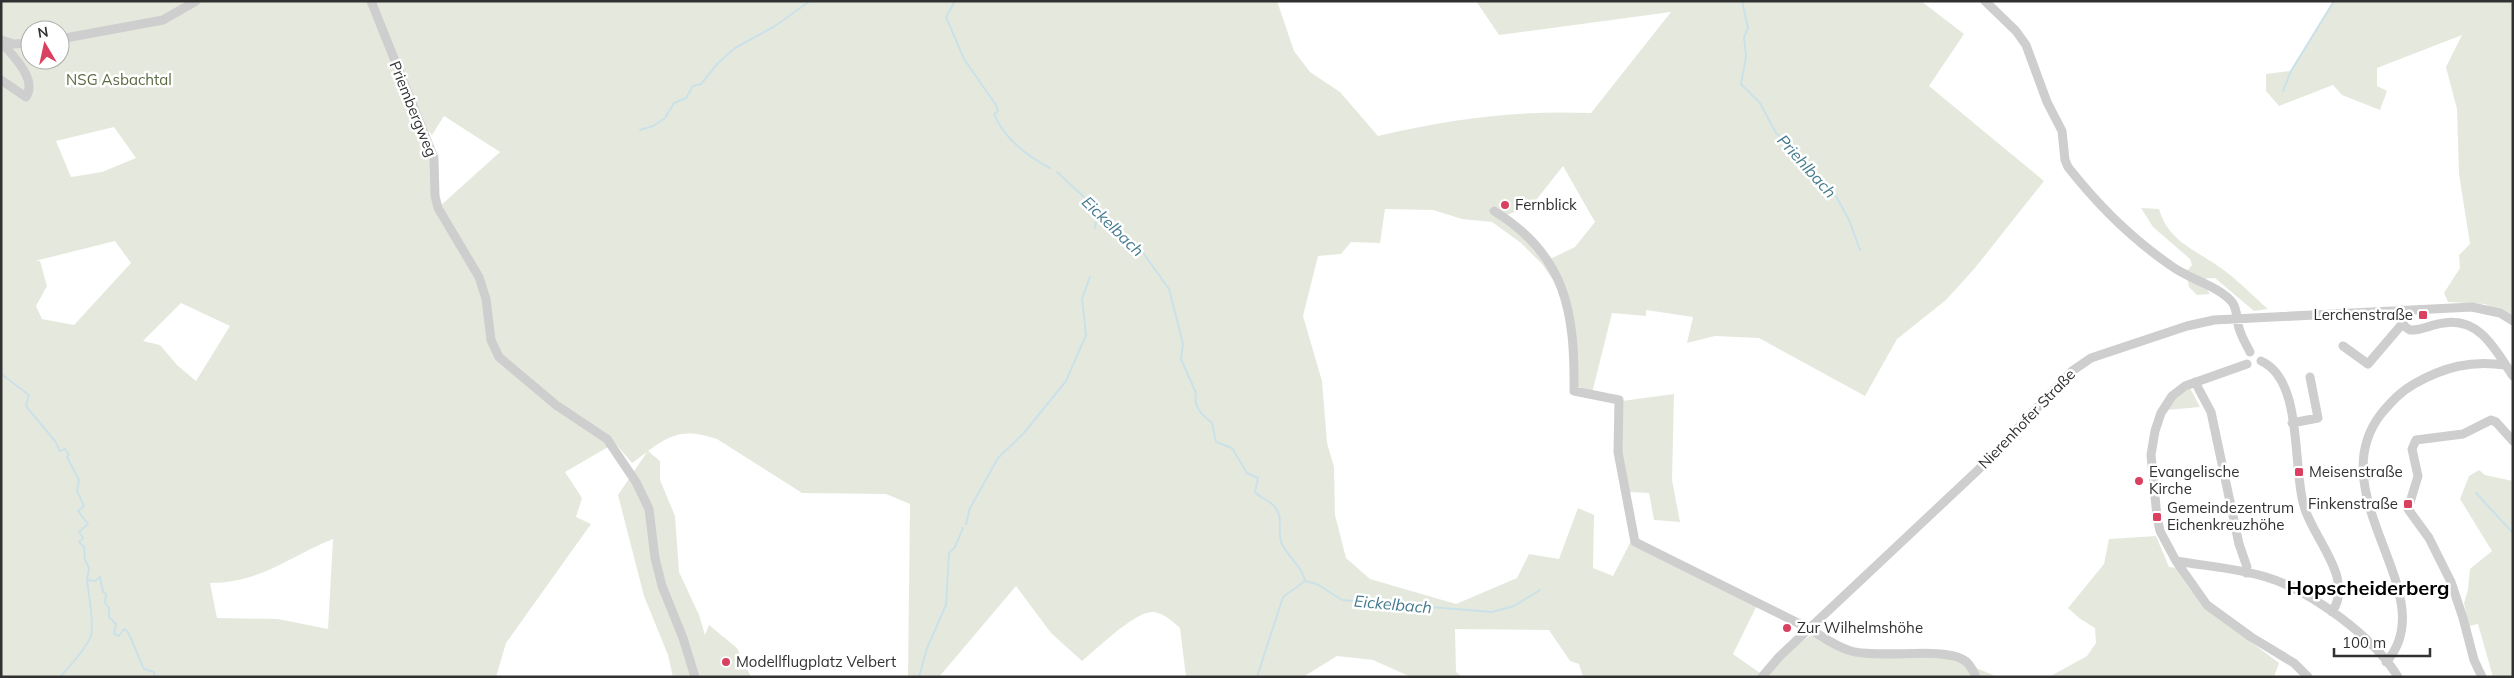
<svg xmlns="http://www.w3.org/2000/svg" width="2514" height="678" viewBox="0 0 2514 678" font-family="Mulish,sans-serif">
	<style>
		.green { fill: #e5e9dd; fill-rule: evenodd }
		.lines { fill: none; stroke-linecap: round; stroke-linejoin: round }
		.stream { stroke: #cbe1e9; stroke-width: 2 }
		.minor { stroke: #cecece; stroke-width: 9 }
		.poi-dot { fill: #da4161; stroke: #fff; stroke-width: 2 }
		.labels { text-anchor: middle; stroke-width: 5; stroke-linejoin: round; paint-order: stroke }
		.park-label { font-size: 15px; fill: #5a6a41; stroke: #fff }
		.street-label { font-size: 15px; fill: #313131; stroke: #fff }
		.poi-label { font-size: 15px; fill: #313131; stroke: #fff; text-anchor: start }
		.water-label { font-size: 16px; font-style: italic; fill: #447b8e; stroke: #fff }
		.district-label { font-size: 20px; font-weight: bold; fill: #000; stroke: #fff }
	</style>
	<rect width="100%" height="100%" fill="#fff"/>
	<path class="green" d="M1,1H368L433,158L439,207L500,152L444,116L432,135L420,120L373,1H1277L1294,51L1310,72L1340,92L1378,136C1448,119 1519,110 1591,113L1671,12L1499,35L1476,1H1921L1964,34L1929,86L2044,181L1975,268L1946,300L1897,339L1865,396L1759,338L1715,336L1687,343L1693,317L1646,310V316L1612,313L1592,393L1576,386V348L1560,290L1542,264L1521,243L1492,222L1462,219L1433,210L1385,209L1380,243L1351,242L1341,254L1318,256L1303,316L1322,381L1327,443L1334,467L1335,515L1346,558L1370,579L1456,604L1517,578L1529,554L1559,559L1578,508L1594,515L1593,568L1613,576L1631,541L1757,605L1733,654L1760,673L1758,677H1583L1579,664L1570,661L1549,630L1455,629L1456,672L1462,677H1411L1373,660L1337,656L1303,677H1186L1180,628C1172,621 1164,613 1153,612C1135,611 1097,649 1082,661L1051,633L1016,586L939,677H908L910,504L886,494L802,493L717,439C687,429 673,432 648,451L660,461V480L675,516L679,572L699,615L705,635L709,625L737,648L751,677H673L668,655L644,596L618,495L647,452L632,463L615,443L565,472L582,498L576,517L591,524L506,643L496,677H1ZM30,30H60V60H30ZM114,127L136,158L102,172L71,177L56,141ZM1563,166L1595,222L1575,247L1548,260L1507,215L1533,204ZM115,241L131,263L74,325L42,319L36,306L47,286L40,261H35ZM181,303L230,326L196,381L177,365L160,345L143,341ZM333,539L328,629L278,619L217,618L210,583C261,583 290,556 333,539Z
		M2334,1H2513V316L2485,304L2448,302L2444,293L2460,268L2459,255L2470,244L2459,174L2457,109L2446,67L2462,35L2377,68V86L2387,91L2380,110L2342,95L2333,85L2279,106L2266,91V74L2291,71Z
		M2141,208L2159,209C2168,240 2193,249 2218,266C2236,278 2252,295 2268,309L2254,311L2215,278L2200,279L2210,294L2197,295L2189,287L2186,272L2192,265L2190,259L2153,227Z
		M2190,388L2200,407L2167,410L2174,398Z
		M1674,394L1672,480L1680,522L1654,520L1649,493L1629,492L1620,451L1622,401Z
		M2479,470L2485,475L2513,481V677H2493L2478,624L2469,626L2464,603L2468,590L2470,569L2492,551L2460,499L2469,476Z
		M2156,536L2169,567L2178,568L2188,586L2208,610L2279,663L2274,677H2049L2087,656L2096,643L2095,628L2079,618L2068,608L2104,564L2109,539Z
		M1811,635L1817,636L1832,647L1947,656L1998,677H1764L1785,653Z"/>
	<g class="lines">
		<path class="stream" d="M955,1L946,17L964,59L996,105L998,111L994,114C1004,138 1027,156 1050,168
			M1742,1L1748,28L1744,37L1746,57L1741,84L1760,103L1776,133L1810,166L1837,198L1849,220L1860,250
			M2283,91L2291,71L2334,1
			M640,130L653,126L665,118L674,103L686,98L693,86L701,84L718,63L735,48L775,26L810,1
			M1057,172L1141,250L1169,289L1183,344L1181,359L1196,393C1193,407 1202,415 1212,423L1216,442L1232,448L1247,473L1258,478L1255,492C1260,498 1269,500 1274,506C1285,518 1276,531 1282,544C1288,557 1302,566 1305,581L1317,584L1342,600L1492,612L1514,606L1540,590
			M1095,228L1097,211
			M1,374L29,395L26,406L55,441L60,451L65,449L69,455L67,457L79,480L77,491L84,506L78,511L88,524L79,532L83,538L79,542L84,547L85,560L89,568L87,580L95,581L100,577L103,592L106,594L105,603L109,608V617L116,624L114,634L119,636L124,629L128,632L144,669L154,672L155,677
			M2476,493L2513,533
			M966,524L970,508L998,458L1023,434L1066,381L1086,335L1082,299L1090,277
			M60,677C70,665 85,651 91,636C94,625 89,595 87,580
			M919,677L927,648L946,605L949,553L955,547L963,528
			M1257,677L1283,597L1305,581"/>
		<path class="minor" d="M371,1L434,158L435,196L438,208L479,277L486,299L491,340L499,357L556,405L607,439L636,482L649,509L655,558L662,586L683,638L695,677
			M1985,1L2016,31L2026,45L2047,102L2062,131L2065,160L2068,167C2097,204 2131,238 2170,265C2188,279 2219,286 2232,302C2238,310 2236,319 2239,328C2241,336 2246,344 2250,352
			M60,39L163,20L196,1
			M1,40L14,44L30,43
			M1,42C12,55 38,79 26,97L1,80
			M1494,211C1566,255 1575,312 1574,391L1619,400L1618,452L1635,542L1810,629C1823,637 1836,647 1851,651C1881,659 1941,647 1962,659C1969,662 1973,670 1976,677
			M2402,310L2404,326L2410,330C2421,331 2432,324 2444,323C2480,317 2496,351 2513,376
			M2343,346L2368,364L2403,323
			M2261,361C2304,380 2292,468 2304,506C2313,539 2355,578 2332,612
			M2247,364L2185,386L2172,396L2161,413L2155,431L2151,455L2157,517L2160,531L2176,561L2207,605L2251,637L2294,663L2308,677
			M2195,382L2211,412L2239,544L2247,567L2246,573
			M2292,423L2318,418L2310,377
			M2176,561C2205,566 2237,568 2266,577C2310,590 2374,637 2398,677
			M2386,662C2446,596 2318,495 2381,414C2392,401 2400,392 2414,384C2444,367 2471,360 2505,365
			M1762,677L1779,657L1978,470L2072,371L2091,358L2187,326L2214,320L2472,307L2500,313L2513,321
			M2482,677L2474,660L2463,618L2451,582L2429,538L2408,509L2418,476L2412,449L2416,440L2463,434L2491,420L2496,422L2513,441"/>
	</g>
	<g class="poi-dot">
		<circle cx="1505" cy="205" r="5"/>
		<rect x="2418" y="310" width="10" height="10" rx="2.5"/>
		<rect x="2294" y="467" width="10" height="10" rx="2.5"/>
		<circle cx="2139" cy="481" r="5"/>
		<rect x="2403" y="499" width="10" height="10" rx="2.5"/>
		<rect x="2152" y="512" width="10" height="10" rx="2.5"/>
		<circle cx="1787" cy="628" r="5"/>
		<circle cx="726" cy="662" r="5"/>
	</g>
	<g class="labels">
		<g class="park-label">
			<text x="119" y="85">NSG Asbachtal</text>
		</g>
		<g class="street-label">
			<text transform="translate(413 109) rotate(68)" y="5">Priembergweg</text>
			<text transform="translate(2027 419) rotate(-46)" y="5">Nierenhofer Straße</text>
		</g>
		<g class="poi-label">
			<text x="1515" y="210">Fernblick</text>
			<text x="2413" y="320" text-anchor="end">Lerchenstraße</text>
			<text x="2149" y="477">Evangelische<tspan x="2149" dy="17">Kirche</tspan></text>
			<text x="2309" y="477">Meisenstraße</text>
			<text x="2398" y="509" text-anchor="end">Finkenstraße</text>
			<text x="2167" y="513">Gemeindezentrum<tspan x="2167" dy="17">Eichenkreuzhöhe</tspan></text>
			<text x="1797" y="633">Zur Wilhelmshöhe</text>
			<text x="736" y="667">Modellflugplatz Velbert</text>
		</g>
		<g class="water-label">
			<text transform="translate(1807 166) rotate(48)" y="6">Priehlbach</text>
			<text transform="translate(1113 226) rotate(44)" y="6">Eickelbach</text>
			<text transform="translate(1393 604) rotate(5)" y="6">Eickelbach</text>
		</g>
		<g class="district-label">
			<text x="2368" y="595">Hopscheiderberg</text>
		</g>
	</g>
	<rect width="2514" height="678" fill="none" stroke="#313131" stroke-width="5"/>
	<g transform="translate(45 45) rotate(351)"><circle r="24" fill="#ffffff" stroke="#adadad"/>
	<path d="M0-4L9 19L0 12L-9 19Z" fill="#da4161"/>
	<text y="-8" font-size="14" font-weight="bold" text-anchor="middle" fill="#313131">N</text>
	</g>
	<path d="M2334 648v8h96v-8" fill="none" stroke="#313131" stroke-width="2.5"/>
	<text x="2342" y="648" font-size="15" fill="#313131" stroke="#ffffff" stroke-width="4" paint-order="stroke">100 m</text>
</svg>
